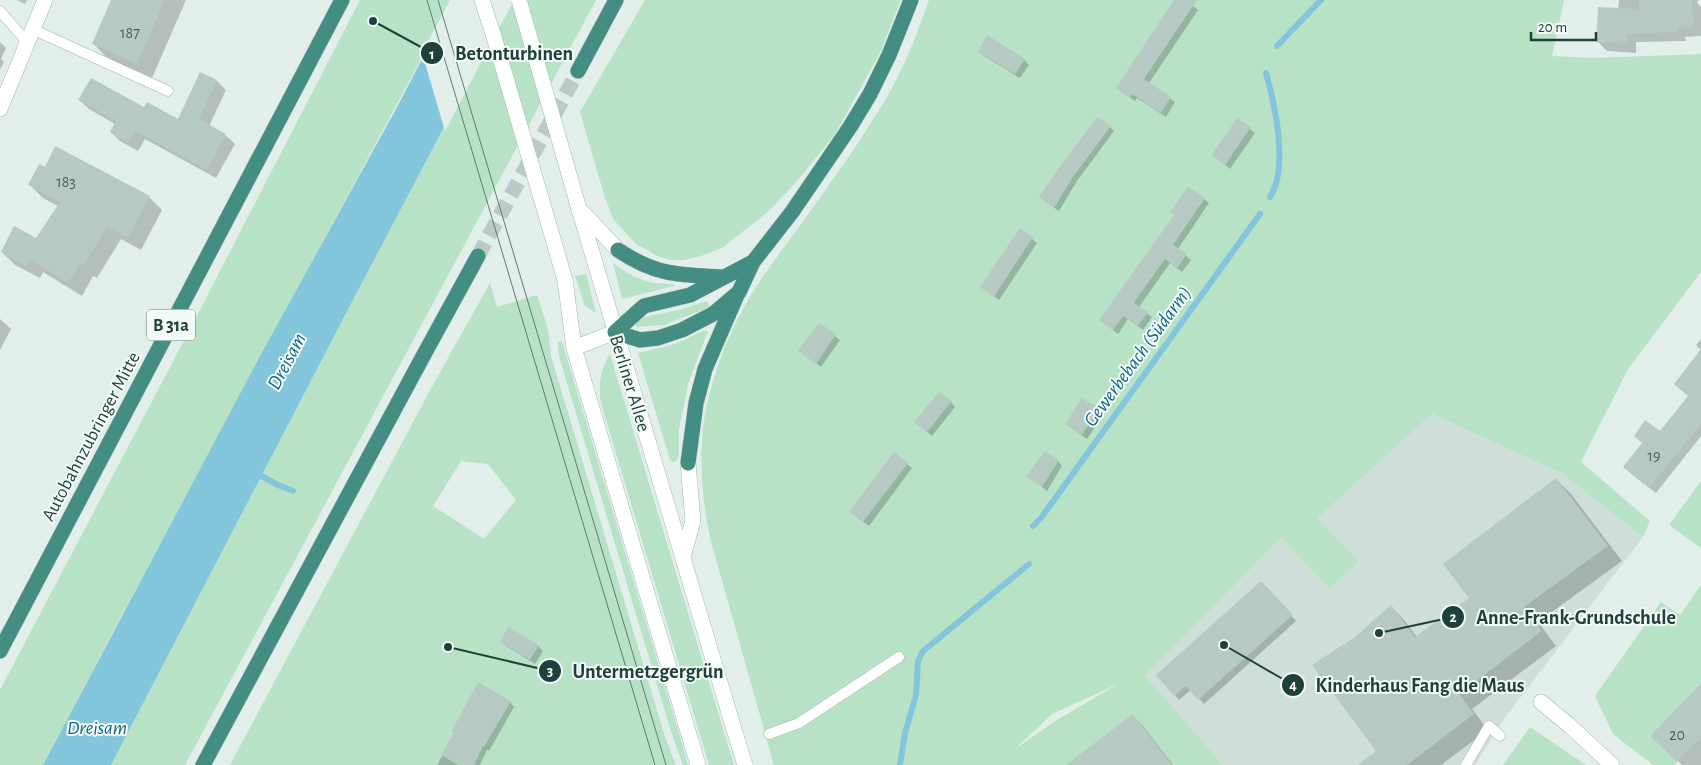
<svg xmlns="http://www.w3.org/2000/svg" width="1701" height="765" viewBox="0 0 1701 765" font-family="'Alegreya Sans',sans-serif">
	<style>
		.built { fill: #cfded8 }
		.green { fill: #b8e2c6; fill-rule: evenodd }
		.water { fill: #83c5da }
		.pier { fill: #e1eee9 }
		.shadow { fill: #0003 }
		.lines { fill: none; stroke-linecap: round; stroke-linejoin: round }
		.stream { stroke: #83c5da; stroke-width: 6 }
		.building { fill: #b6c9c3 }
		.trunk-tunnel { stroke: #bacbc6; stroke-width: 15; stroke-dasharray: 15 8; stroke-linecap: butt }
		.service-casing { stroke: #a3b7b1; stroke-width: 11 }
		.minor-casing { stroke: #a3b7b1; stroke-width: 16 }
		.secondary-casing { stroke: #9ebbb3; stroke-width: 16 }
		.trunk-casing { stroke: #c0cac8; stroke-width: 16 }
		.service { stroke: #fff; stroke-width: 10 }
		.minor { stroke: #fff; stroke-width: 15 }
		.secondary { stroke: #fff; stroke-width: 15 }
		.trunk { stroke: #448d82; stroke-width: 15 }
		.tram { stroke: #5a7d76; stroke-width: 1 }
		.secondary-bridge-casing { stroke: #9ebbb3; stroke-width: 16; stroke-linecap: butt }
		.secondary-bridge { stroke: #fff; stroke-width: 15 }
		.labels { text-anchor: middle; stroke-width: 4; stroke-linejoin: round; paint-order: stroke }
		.number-label { font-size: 16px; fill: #45635d }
		.shield { fill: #f3faf7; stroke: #5f7873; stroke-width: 1 }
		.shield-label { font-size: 18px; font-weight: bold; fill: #1f413b }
		.street-label { font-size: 19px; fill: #1f413b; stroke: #f3faf7 }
		.water-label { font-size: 20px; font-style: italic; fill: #116885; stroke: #f3faf7 }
		.leader { fill: none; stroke: #1f413b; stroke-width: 2 }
		.callout-dot { fill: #1f413b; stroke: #f3faf7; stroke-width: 2 }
		.mark-label { font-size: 15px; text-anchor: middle; font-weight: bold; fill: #fff }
		.callout-label { font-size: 20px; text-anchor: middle; font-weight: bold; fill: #1f413b; stroke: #f3faf7; stroke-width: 4; stroke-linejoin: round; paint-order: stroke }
	</style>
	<rect width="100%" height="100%" fill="#e1eee9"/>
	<path class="built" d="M1432,414L1561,473L1643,537L1504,719L1475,765H1223L1144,677L1281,538L1330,589L1359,561L1318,518Z"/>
	<path class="green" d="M360,0H453L122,615L43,765H0V690L189,331Z
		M511,0H596L185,765H111L354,298Z
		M645,0H901L880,53L834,136L797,181L769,211L722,248L701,256L684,260H670L657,256L635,243L614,220L605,198L580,112Z
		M929,0H1564L1552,56L1592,58L1701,54V272L1628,369L1581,462L1650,521L1643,537L1561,473L1432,414L1318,518L1359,561L1330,589L1281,538L1145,676L1223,765H774L710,538C703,502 699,465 703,428C708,388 725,339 746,304C762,275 783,249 802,223C831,182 861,141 887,97C905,67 917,33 929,0ZM1118,684L1057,720L1015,749L1052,714Z
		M613,263C633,278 648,285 674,284V286L622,299Z
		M586,274L596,313L585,306L575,276Z
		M490,283L497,307L537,295L548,329L551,356L665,737L676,765H230L434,383ZM461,461L488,464L516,500L484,539L433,506Z
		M707,301L710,307L664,325L637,327L635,323L645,317L679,310Z
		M703,331H708L688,384L679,430V456L677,460L673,462L670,460L638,353L675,344Z
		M562,341L681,740L688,765H683L672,735L559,356L558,342Z
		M610,354L734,765H709L601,403C598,385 600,371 610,354Z
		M1701,481V548L1669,525Z
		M1701,585V683L1651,735L1677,762L1675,765H1653L1613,734L1595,696L1661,602L1680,615Z
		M1530,727L1586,765H1503Z"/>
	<path class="water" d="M453,0H511L354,298L111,765H43L259,358L396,109Z"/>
	<path class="pier" d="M450,0H514L445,131L422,53Z"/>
	<path class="shadow" d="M17,0H27L25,4Z
		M113,0H186L152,78L108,59L94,44Z
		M1176,0H1186L1198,10L1149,83L1175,102L1166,117L1137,98L1135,101L1122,92Z
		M1619,0H1698L1697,3L1701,7V36L1685,37L1686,41L1636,42V53L1607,51L1598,42L1618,9Z
		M0,42L6,48L1,59L4,62L0,70Z
		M979,51L1024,60L1029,65L1020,78L984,56Z
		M201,74L217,81L226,90L209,126L225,135L235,144L216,178L145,139L138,151L120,141L111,132L115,124L89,109L80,100L145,109L179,121Z
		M1238,120L1255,133L1230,169L1213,155Z
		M1110,127L1114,131L1077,181L1059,211L1046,202L1041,197Z
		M30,185L149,197L162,210L141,250L121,239L97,278L93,276L82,296L43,272L40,278L15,265L2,252L36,239L58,206L43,198Z
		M1204,199L1209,203L1178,249L1191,260L1182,272L1170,263L1139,307L1152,317L1143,330L1128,319L1118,334L1105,324L1100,320Z
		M1020,229L1037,243L999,300L982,287Z
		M0,319L11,329L0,350Z
		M819,324L840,340L821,367L800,351Z
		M1701,339V350L1696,345Z
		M1701,351V436L1656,493L1630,473L1689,396Z
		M951,402L955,407L932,436L920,426Z
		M1098,410L1103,415L1087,439L1066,424Z
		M1058,461L1062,466L1047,491L1028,476Z
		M907,464L912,468L869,526L855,516Z
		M1556,479L1571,494L1622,561L1538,622L1556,646L1472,709L1488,730L1441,765H1360L1378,751L1356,638L1391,606L1405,621L1417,637L1471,598Z
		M1266,587L1296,621L1204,704L1191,690L1179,700L1175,695Z
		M501,642L538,646L543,651L535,664L506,646Z
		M1701,685V765H1682L1652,736Z
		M510,702L514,707L489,751L487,750L480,765H437L455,733Z
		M1133,716L1143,726L1173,765H1076Z"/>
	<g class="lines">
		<path class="stream" d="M1277,46L1321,0
			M1266,73C1275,105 1289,167 1270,197
			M256,473L278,485L293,491
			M1033,526L1041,518L1260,214
			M900,765L905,733L916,695L918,661L923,651L1029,564"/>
	</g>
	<path class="building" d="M111,0H165L137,64L92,44Z
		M1174,0H1197L1144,79L1171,97L1161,113L1132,94L1130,98L1116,88Z
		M1639,0H1692L1693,27L1677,28V32L1627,34V44L1596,42L1598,7L1639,9Z
		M987,35L1025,59L1015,74L978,52Z
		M200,72L217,80L199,119L226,134L207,170L135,131L128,143L110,132L116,121L78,100L91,78L144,107L147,102L178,119Z
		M1097,117L1111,126L1073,177L1054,208L1039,197L1054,175Z
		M1237,118L1251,127L1225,165L1212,155Z
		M55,146L150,196L128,238L107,227L83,266L80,264L68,283L30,259L26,266L1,252L14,226L36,238L60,202L28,185L39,164L45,167Z
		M1188,187L1205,198L1173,245L1187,254L1177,268L1165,259L1135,301L1134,303L1148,312L1138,326L1123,316L1113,330L1099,320L1174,215L1170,212Z
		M1020,228L1033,237L994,297L980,287Z
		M819,323L836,334L816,364L798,351Z
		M1701,349V424L1649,488L1623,467L1642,443L1634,436L1645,420L1660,431L1688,396L1674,384Z
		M939,392L952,401L927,432L914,422Z
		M1082,398L1099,409L1082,435L1065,424Z
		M1045,451L1059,460L1042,487L1026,477Z
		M894,452L908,463L863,522L849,512Z
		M1556,478L1608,546L1524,607L1542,631L1459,694L1474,714L1407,765H1358L1376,751L1312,665L1355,637L1391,605L1415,637L1469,598L1443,564Z
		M1261,581L1293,615L1198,700L1186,686L1174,696L1156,675Z
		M508,627L539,645L530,660L500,642Z
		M478,682L511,701L484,747L483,746L474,765H458L441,755L454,733L451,732Z
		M1701,683V737L1677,762L1650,736Z
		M1133,714L1172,765H1066Z"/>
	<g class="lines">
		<path class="trunk-tunnel" d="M478,256L578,71"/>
		<defs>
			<path id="service" d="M0,11L27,42
				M32,29L168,91
				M769,734L799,723L899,657
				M1466,765L1489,726L1500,736"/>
			<path id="minor" d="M0,109L45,0
				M1541,702L1570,726L1612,765"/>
			<path id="secondary" d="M482,0L494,37
				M579,209L730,716
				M582,212L618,250
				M565,280L574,348L698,765
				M574,348L615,332
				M683,557L693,521L688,463"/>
			<path id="trunk" d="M578,71L616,0
				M618,250C655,275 678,275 722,277
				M753,262L690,295L644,306L615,332L640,340L658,338L682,330L713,314L739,292L753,262L792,212L850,127L870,94L889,55L911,0
				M688,463L696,403L705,369L737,295
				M0,651L342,0
				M203,765L421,360L478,256"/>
		</defs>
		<use href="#service" class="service-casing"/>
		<use href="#minor" class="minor-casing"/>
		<use href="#secondary" class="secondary-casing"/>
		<use href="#trunk" class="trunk-casing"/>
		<use href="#service" class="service"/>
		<use href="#minor" class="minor"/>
		<use href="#secondary" class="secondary"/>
		<use href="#trunk" class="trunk"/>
		<path class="tram" d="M427,0L655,765
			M438,0L666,765"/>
		<defs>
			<path id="secondary-bridge" d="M519,0L579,209
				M494,37L565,280
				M730,716L745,765"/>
		</defs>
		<use href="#secondary-bridge" class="secondary-bridge-casing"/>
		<use href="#secondary-bridge" class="secondary-bridge"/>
	</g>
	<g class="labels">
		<g class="number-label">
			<text x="130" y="38">187</text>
			<text x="66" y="187">183</text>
			<text x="1654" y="461">19</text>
			<text x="1677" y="740">20</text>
		</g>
		<rect class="shield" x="147" y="309.5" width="48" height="31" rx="4"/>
		<g class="shield-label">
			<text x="171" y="331">B 31a</text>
		</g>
		<g class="street-label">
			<text transform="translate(631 383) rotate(73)" y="7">Berliner Allee</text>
			<text transform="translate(90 436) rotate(-62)" y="7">Autobahnzubringer Mitte</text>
		</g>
		<g class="water-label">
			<text transform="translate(1137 356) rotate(-54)" y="7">Gewerbebach (Südarm)</text>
			<text transform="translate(286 361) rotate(-62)" y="7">Dreisam</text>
			<text x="97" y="734">Dreisam</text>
		</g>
	</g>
	<path class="leader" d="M373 21L432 53M1379 633L1453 617M448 647L550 671M1224 645L1293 685"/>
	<g class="callout-dot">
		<circle cx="373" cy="21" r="5"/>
		<circle cx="1379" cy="633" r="5"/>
		<circle cx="448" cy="647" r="5"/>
		<circle cx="1224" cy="645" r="5"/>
		<circle cx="432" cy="53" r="12"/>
		<circle cx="1453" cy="617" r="12"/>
		<circle cx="550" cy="671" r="12"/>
		<circle cx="1293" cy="685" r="12"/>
	</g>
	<g class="mark-label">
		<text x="432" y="59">1</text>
		<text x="1453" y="622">2</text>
		<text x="550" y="676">3</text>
		<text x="1293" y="690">4</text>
	</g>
	<g class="callout-label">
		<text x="514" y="60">Betonturbinen</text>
		<text x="1576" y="624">Anne-Frank-Grundschule</text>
		<text x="648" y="678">Untermetzgergrün</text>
		<text x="1420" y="692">Kinderhaus Fang die Maus</text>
	</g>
	<path d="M1531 32v8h65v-8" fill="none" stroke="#1f413b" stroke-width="2.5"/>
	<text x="1538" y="32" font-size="15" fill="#1f413b" stroke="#f3faf7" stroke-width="4" paint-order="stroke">20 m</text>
</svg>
